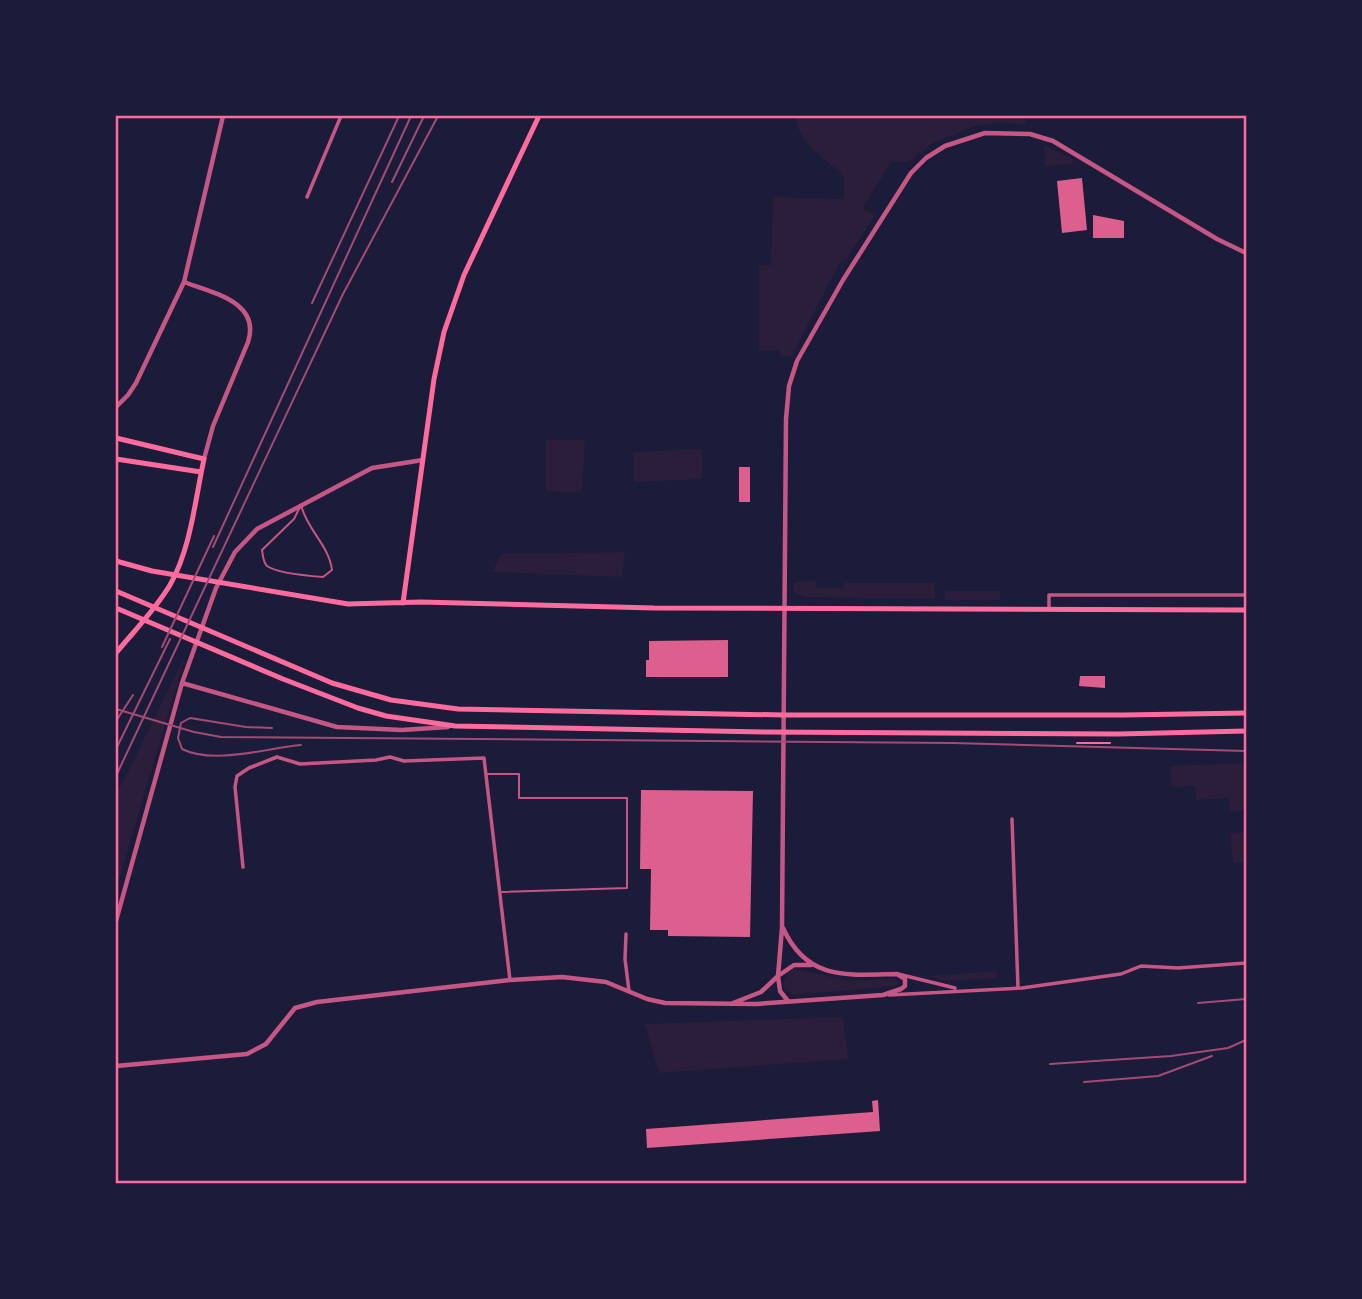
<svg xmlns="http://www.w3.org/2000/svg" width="1362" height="1299" viewBox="0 0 1362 1299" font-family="Roboto,sans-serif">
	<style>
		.green { fill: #2a1e3b }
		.building { fill: #dd5f8e }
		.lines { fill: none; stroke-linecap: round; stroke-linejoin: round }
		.path { stroke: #ff6b9d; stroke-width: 2 }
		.service { stroke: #c65784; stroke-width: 2 }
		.minor { stroke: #c65784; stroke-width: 3.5 }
		.tertiary { stroke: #c65784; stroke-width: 4.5 }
		.secondary { stroke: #ff6b9d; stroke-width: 5 }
		.primary { stroke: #ff6b9d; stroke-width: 5 }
		.tram { stroke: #a44b75; stroke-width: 2 }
		.rail { stroke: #a44b75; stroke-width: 2 }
		.neatline { fill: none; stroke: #ff6b9d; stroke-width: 2.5 }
	</style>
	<rect width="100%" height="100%" fill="#1b1b3a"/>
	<path class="green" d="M796,116H1025V125L999,122L975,126L933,143L908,162H891L863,208L875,215L848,257L839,264L792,356H781L778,350L759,351V266L771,265L773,197L844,199V176C826,159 796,142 796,116Z
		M1044,145L1074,160L1072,164L1045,166Z
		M546,440H585L582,493L546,491Z
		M702,449V479L634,482L633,452Z
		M625,552L622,577L492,572L501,554Z
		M816,581V588H843L844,583H934L935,599L804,597L794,592V582Z
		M945,591H1000V600H945Z
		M187,651L116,889V794L124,780Z
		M1246,763V810L1230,811L1229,798L1196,800L1195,786L1171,787L1170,766Z
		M1246,832V862L1233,864L1230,833Z
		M795,969L850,981L895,979L899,982L895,986L792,995L783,986L788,971Z
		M997,971V978L943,981L929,976Z
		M843,1017L848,1059L659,1073L645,1024Z"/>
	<path class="building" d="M1082,178L1087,230L1062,233L1057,181Z
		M1093,215L1124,221V238H1093Z
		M739,467H750V502H739Z
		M728,640V677H646V660H649V641Z
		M1080,676H1105V688L1079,686Z
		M641,790L753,791L750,937L668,936V930H650L651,869H640Z
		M878,1100L880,1131L647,1148L646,1129L873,1112L872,1101Z"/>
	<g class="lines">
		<path class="path" d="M1077,743H1110"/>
		<path class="service" d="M301,505C307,530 329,545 332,570L323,577C310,576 277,573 267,566C263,562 263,555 262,550L294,519Z
			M486,774H519V798H627V888L502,892"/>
		<path class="minor" d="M307,197L341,116
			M1049,609V595H1246
			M1012,819L1018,988
			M243,867L235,787L237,776L249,768L277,757L300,764L376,760L390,757L404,761L484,758L510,980
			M626,934L625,959L629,991
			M898,974L955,988
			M889,995L1022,988L1121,974L1141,966L1178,968L1246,963"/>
		<path class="tertiary" d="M184,282C213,293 261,302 248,342L213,426L204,459
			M116,407L128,395L136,383L184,282L223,116
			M182,683L337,727L402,730L448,727
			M116,921L182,683L216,588L235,552L257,529L372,468L423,460
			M788,1001L780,991L778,976L794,965H811
			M733,1003L761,992L778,976L782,928L786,419L789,386L797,361L843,280L911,173L926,158L945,146L985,133L1030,134L1053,141L1217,239L1246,253
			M116,1066L247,1054L266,1044L295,1008L317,1002L510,980L562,977L606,982L647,999L665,1003L756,1004L883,995L901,989L905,986V979L897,974C847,975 807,981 783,928"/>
		<path class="secondary" d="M116,438L204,459C195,500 191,548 170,585C155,610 134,631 116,653
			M116,459L201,472
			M116,561L152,571L348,604L421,602L654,608L1246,610
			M403,603L434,379L444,332L464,275L539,116"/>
		<path class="primary" d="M116,591L332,683L391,700L458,709L784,715H1124L1246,713
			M116,608L283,679L358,708L386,716L455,726L766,732L1118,734L1246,731"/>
		<path class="tram" d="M116,709L194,732L221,737L952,743L1246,751
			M272,728L246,727L190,718L181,723L178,738L182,749C214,765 267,748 301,745"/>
		<path class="rail" d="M392,182L424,116
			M312,303L399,116
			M213,547L411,116
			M162,647L214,536
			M116,721L133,695
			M116,749L170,639
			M116,776L343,294L438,116
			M1198,1003L1246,999
			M1050,1064L1171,1056L1228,1048L1246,1040
			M1084,1082L1158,1076L1212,1056"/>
	</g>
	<rect width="1362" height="1299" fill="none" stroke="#1b1b3a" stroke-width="234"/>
	<rect x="117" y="117" width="1128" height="1065" class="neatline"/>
</svg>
